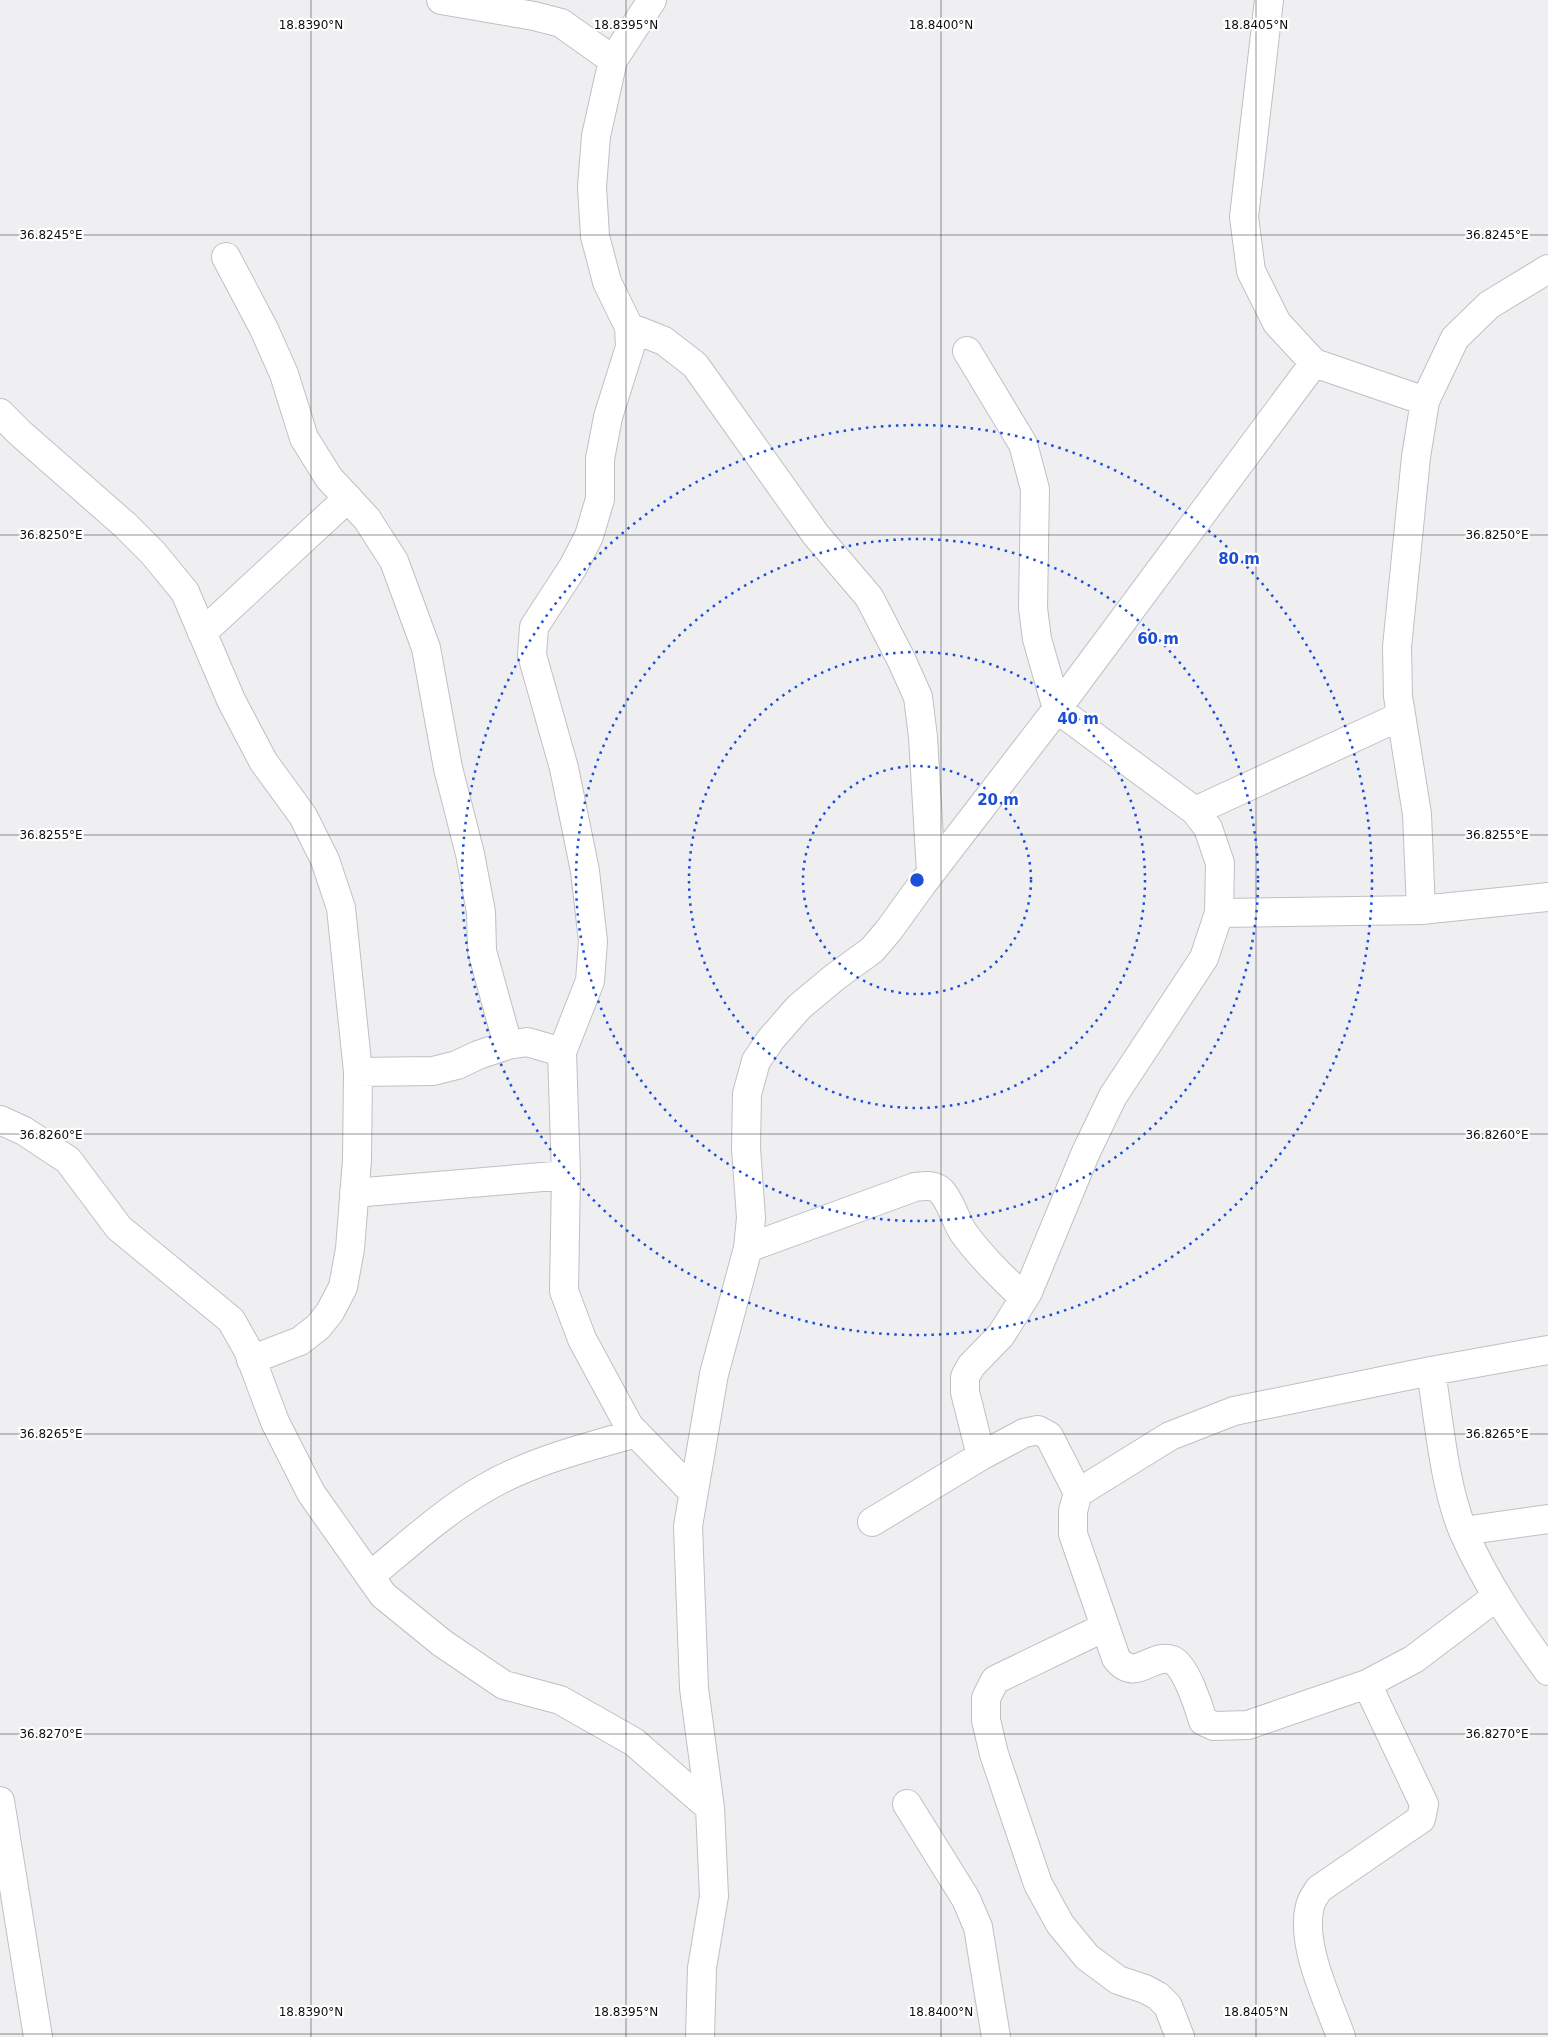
<svg xmlns="http://www.w3.org/2000/svg" width="1548" height="2037" viewBox="0 0 1548 2037" font-family="'DejaVu Sans',sans-serif">
	<style>
		.lines { fill: none; stroke-linecap: round; stroke-linejoin: round }
		.minor-casing { stroke: #c0c0c3; stroke-width: 30 }
		.minor { stroke: #fff; stroke-width: 28 }
		.ticks { fill: none; stroke: #0c0d0d; stroke-width: 1; stroke-opacity: 0.45 }
		.ring { fill: none; stroke: #1d4ed8; stroke-width: 2.5; stroke-dasharray: 2.5 5 }
		.ticks-label { font-size: 12px; text-anchor: middle; fill: #0c0d0d; stroke: #fff; stroke-width: 4.5; stroke-linejoin: round; paint-order: stroke }
		.centre { fill: #1d4ed8; stroke: #fff; stroke-width: 2.5 }
		.ring-label { font-size: 15px; text-anchor: middle; font-weight: bold; fill: #1d4ed8; stroke: #fff; stroke-width: 4.5; stroke-linejoin: round; paint-order: stroke }
	</style>
	<rect width="100%" height="100%" fill="#efeff2"/>
	<g class="lines">
		<defs>
			<path id="minor" d="M441,0L534,16L561,23L613,60
				M652,0L613,60L596,136L592,187L595,236L607,282L629,327L630,347L608,417L600,459V499L589,536L573,567L534,627L532,655L564,768L585,871L593,941L590,981L562,1052L566,1175L564,1291L582,1339L629,1426L693,1492
				M1269,0L1244,217L1251,271L1277,323L1314,363L1425,401
				M226,257L264,329L284,374L304,438L329,478L367,519L394,561L426,648L448,768L470,854L481,912L482,951L508,1045
				M629,327L664,341L695,365L816,535L869,597L901,659L918,697L923,737L931,872
				M967,351L1023,444L1035,489L1033,608L1037,639L1057,709L1195,811L1208,828L1220,863L1219,913L1204,958L1113,1096L1086,1152L1028,1292L1001,1335L971,1366L965,1377V1392L981,1456
				M0,413L20,433L125,525L153,553L185,592L231,700L263,761L303,816L325,860L341,908L358,1072L357,1160L350,1249L343,1287L330,1312L318,1327L300,1341L251,1360
				M202,633L348,498
				M1195,811L1401,716
				M1421,910L1417,814L1398,696L1397,647L1416,457L1425,401L1455,338L1489,305L1548,269
				M1219,913L1421,910L1548,897
				M358,1072L433,1071L457,1065L478,1055L508,1045L527,1042L562,1052
				M0,1120L24,1131L68,1160L119,1228L231,1320L248,1350L275,1422L311,1493L383,1595L442,1643L504,1685L560,1700L634,1742L710,1808
				M354,1193L566,1175
				M748,1248L915,1187C924,1186 934,1184 941,1191C952,1203 955,1220 963,1232C981,1257 1002,1277 1024,1298
				M1431,1371C1439,1421 1444,1485 1463,1531C1485,1582 1516,1627 1548,1671
				M872,1522L981,1456L1024,1433L1038,1430L1049,1436L1078,1493
				M1463,1531L1548,1519
				M370,1576C407,1546 443,1512 485,1488C531,1461 585,1448 636,1433
				M1496,1597L1414,1659L1367,1684L1248,1725L1214,1726L1203,1721C1199,1707 1185,1664 1172,1660C1151,1652 1136,1684 1116,1658L1073,1534V1511L1078,1493L1170,1436L1234,1411L1431,1371L1548,1350
				M1105,1627L995,1680L986,1698V1720L994,1754L1038,1884L1060,1924L1087,1957L1118,1980L1145,1989L1158,1996L1168,2006L1180,2037
				M0,1801L38,2037
				M907,1804L966,1899L978,1927L996,2037
				M700,2037L702,1968L714,1896L710,1808L694,1688L688,1526L714,1374L748,1248L751,1218L746,1148L747,1094L756,1061L771,1039L799,1007L835,977L872,950L889,930L923,883L1057,709L1314,363
				M1341,2037C1328,2000 1300,1945 1310,1906C1311,1900 1316,1894 1319,1889L1421,1819L1424,1804L1367,1684"/>
		</defs>
		<use href="#minor" class="minor-casing"/>
		<use href="#minor" class="minor"/>
	</g>
	<path class="ticks" d="M311,0V2037M626,0V2037M941,0V2037M1256,0V2037M0,235H1548M0,535H1548M0,835H1548M0,1134H1548M0,1434H1548M0,1734H1548M0,2034H1548"/>
	<g class="ring">
		<circle cx="917" cy="880" r="114"/>
		<circle cx="917" cy="880" r="228"/>
		<circle cx="917" cy="880" r="341"/>
		<circle cx="917" cy="880" r="455"/>
	</g>
	<g class="ticks-label">
		<text x="311" y="29">18.8390°N</text>
		<text x="626" y="29">18.8395°N</text>
		<text x="941" y="29">18.8400°N</text>
		<text x="1256" y="29">18.8405°N</text>
		<text x="1497" y="239">36.8245°E</text>
		<text x="51" y="239">36.8245°E</text>
		<text x="1497" y="539">36.8250°E</text>
		<text x="51" y="539">36.8250°E</text>
		<text x="1497" y="839">36.8255°E</text>
		<text x="51" y="839">36.8255°E</text>
		<text x="1497" y="1139">36.8260°E</text>
		<text x="51" y="1139">36.8260°E</text>
		<text x="1497" y="1438">36.8265°E</text>
		<text x="51" y="1438">36.8265°E</text>
		<text x="1497" y="1738">36.8270°E</text>
		<text x="51" y="1738">36.8270°E</text>
		<text x="311" y="2016">18.8390°N</text>
		<text x="626" y="2016">18.8395°N</text>
		<text x="941" y="2016">18.8400°N</text>
		<text x="1256" y="2016">18.8405°N</text>
	</g>
	<circle cx="917" cy="880" r="8" class="centre"/>
	<g class="ring-label">
		<text x="1239" y="564">80 m</text>
		<text x="1158" y="644">60 m</text>
		<text x="1078" y="724">40 m</text>
		<text x="998" y="805">20 m</text>
	</g>
</svg>
